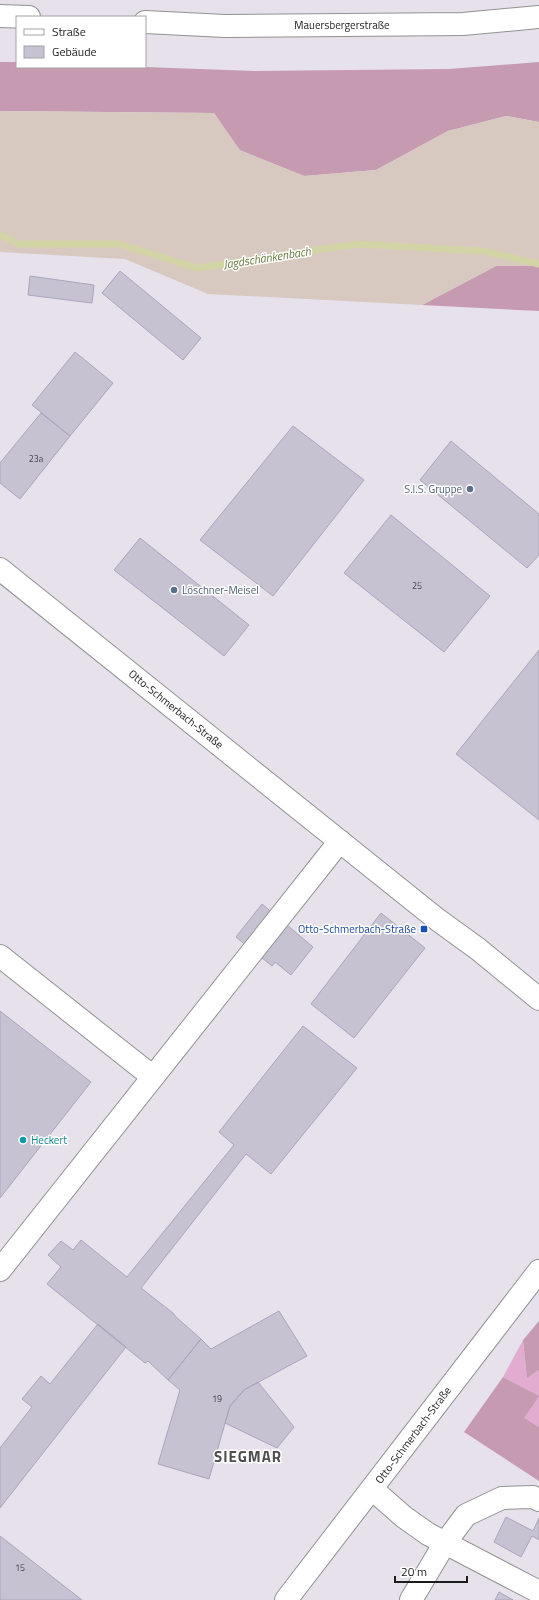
<svg xmlns="http://www.w3.org/2000/svg" width="539" height="1600" viewBox="0 0 539 1600" font-family="'Titillium Web',sans-serif">
	<style>
		.grass { fill: #e1acd0 }
		.forest { fill: #c69ab0 }
		.wetland { fill: #d7c8c0 }
		.lines { fill: none; stroke-linecap: round; stroke-linejoin: round }
		.stream { stroke: #d3d4a6; stroke-width: 7 }
		.building { fill: #c6c2d1; stroke: #aba5bb }
		.minor-casing { stroke: #929292; stroke-width: 24 }
		.minor { stroke: #fff; stroke-width: 22 }
		.service-dot { fill: #5c6f8a; stroke: #fff; stroke-width: 1.5 }
		.transit-dot { fill: #1a4fb4; stroke: #fff; stroke-width: 1.5 }
		.culture-dot { fill: #0f9aa8; stroke: #fff; stroke-width: 1.5 }
		.labels { text-anchor: middle; stroke-width: 3; stroke-linejoin: round; paint-order: stroke }
		.number-label { font-size: 9px; fill: #464548 }
		.street-label { font-size: 11px; fill: #1b1b1b; stroke: #fff }
		.service-label { font-size: 11px; fill: #4e5e75; stroke: #fff; text-anchor: end }
		.transit-label { font-size: 11px; fill: #164399; stroke: #fff; text-anchor: end }
		.culture-label { font-size: 11px; fill: #0d838f; stroke: #fff; text-anchor: start }
		.water-label { font-size: 12px; font-style: italic; fill: #6a7b42; stroke: #fff }
		.district-label { font-size: 15px; font-weight: bold; letter-spacing: 1px; fill: #4e4e4e; stroke: #fff }
	</style>
	<rect width="100%" height="100%" fill="#e6e1eb"/>
	<path class="grass" d="M523,1340L527,1378L539,1370V1427L523,1418L538,1396L503,1377Z"/>
	<path class="forest" d="M0,62H17V67H145L254,71L449,69L539,62V122L506,116L448,131L376,170L304,176L239,150L214,113L0,111Z
		M496,266H539V311L422,305Z
		M539,1321V1370L527,1378L523,1340Z
		M503,1377L539,1396L524,1418L539,1427V1481L464,1432Z"/>
	<path class="wetland" d="M0,111L214,113L240,150L304,176L376,170L448,131L506,116L539,122V266H496L422,305L208,294L125,259L0,252Z"/>
	<g class="lines">
		<path class="stream" d="M0,235L19,244H119L197,268L358,244L483,251L539,264"/>
	</g>
	<path class="building" d="M120,271L201,338L183,360L102,293Z
		M30,276L94,285L92,303L28,295Z
		M75,352L113,383L70,436L32,405Z
		M41,413L70,436L20,499L0,483V463Z
		M293,426L364,480L273,596L200,540Z
		M451,441L539,514V555L527,568L420,480Z
		M391,515L490,596L444,652L344,573Z
		M140,538L249,625L224,656L114,570Z
		M539,650V820L456,754Z
		M262,904L313,947L291,975L275,962L272,966L236,937Z
		M381,913L425,948L354,1038L311,1004Z
		M0,1011L91,1082L0,1198Z
		M303,1026L357,1068L271,1174L246,1154L141,1288L173,1313L176,1317L201,1339L168,1380L148,1361L145,1363L47,1284L61,1267L48,1255L61,1241L73,1250L81,1240L127,1277L234,1145L219,1132Z
		M279,1311L307,1356L244,1390L230,1406L209,1479L158,1464L180,1390L168,1380L201,1339L211,1349Z
		M98,1324L126,1347L0,1508V1448L32,1407L22,1399L41,1376L50,1384Z
		M258,1382L294,1427L277,1448L225,1423L230,1406L244,1390Z
		M506,1517L533,1531L539,1518V1540L532,1536L521,1557L494,1542Z
		M0,1536L82,1600H0Z
		M499,1592L513,1600H495Z"/>
	<g class="lines">
		<defs>
			<path id="minor" d="M0,16L29,17
				M145,22L225,26L463,24L539,17
				M0,569L438,920L478,949L539,999
				M0,956L153,1077
				M0,1270L340,841
				M372,1489L404,1517L428,1534L539,1592
				M286,1600L539,1271
				M411,1600L445,1543L466,1515L502,1498L533,1497L539,1500"/>
		</defs>
		<use href="#minor" class="minor-casing"/>
		<use href="#minor" class="minor"/>
	</g>
	<g class="service-dot">
		<circle cx="470" cy="489" r="4"/>
		<circle cx="174" cy="590" r="4"/>
	</g>
	<rect class="transit-dot" x="420" y="925" width="8" height="8" rx="2"/>
	<circle class="culture-dot" cx="23" cy="1140" r="4"/>
	<g class="labels">
		<g class="number-label">
			<text x="36" y="462">23a</text>
			<text x="417" y="589">25</text>
			<text x="217" y="1402">19</text>
			<text x="20" y="1571">15</text>
		</g>
		<g class="street-label">
			<text x="342" y="29">Mauersbergerstraße</text>
			<text transform="translate(176 709) rotate(39)" y="4">Otto-Schmerbach-Straße</text>
			<text transform="translate(413 1435) rotate(-53)" y="4">Otto-Schmerbach-Straße</text>
		</g>
		<g class="service-label">
			<text x="462" y="493">S.I.S. Gruppe</text>
			<text x="182" y="594" text-anchor="start">Löschner-Meisel</text>
		</g>
		<g class="transit-label">
			<text x="416" y="933">Otto-Schmerbach-Straße</text>
		</g>
		<g class="culture-label">
			<text x="31" y="1144">Heckert</text>
		</g>
		<g class="water-label">
			<text transform="translate(267 258) rotate(-9)" y="4">Jagdschänkenbach</text>
		</g>
		<g class="district-label">
			<text x="248" y="1462">SIEGMAR</text>
		</g>
	</g>
	<rect x="16" y="16" width="130" height="52" fill="#ffffff" stroke="#a4a4a4"/>
	<rect x="24" y="29" width="20" height="6" fill="#ffffff" stroke="#a4a4a4"/>
	<text x="52" y="36" font-size="12" fill="#1b1b1b">Straße</text>
	<rect x="24" y="46" width="20" height="12" fill="#c6c2d1" stroke="#a4a4a4"/>
	<text x="52" y="56" font-size="12" fill="#1b1b1b">Gebäude</text>
	<path d="M395 1576v6h72v-6" fill="none" stroke="#1b1b1b" stroke-width="2"/>
	<text x="401" y="1576" font-size="12" fill="#1b1b1b" stroke="#ffffff" stroke-width="3" paint-order="stroke">20 m</text>
</svg>
